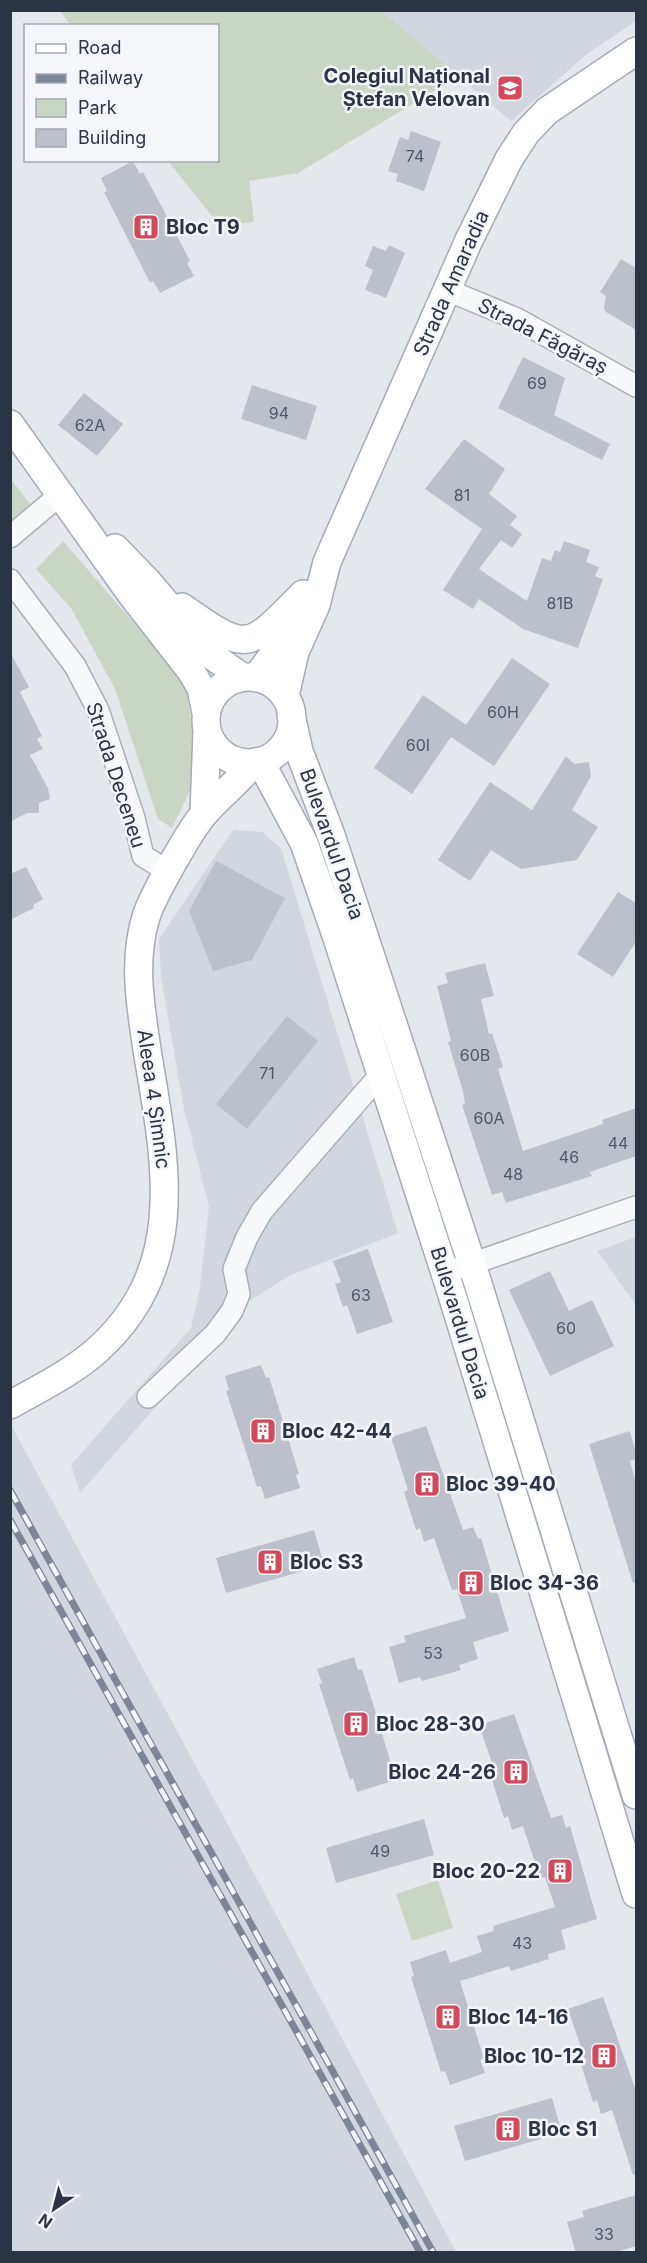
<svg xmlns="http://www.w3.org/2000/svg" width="647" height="2263" viewBox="0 0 647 2263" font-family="Inter,sans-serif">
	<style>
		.built { fill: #d2d6de }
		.green { fill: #c9d6c5 }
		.building { fill: #bbc0ca }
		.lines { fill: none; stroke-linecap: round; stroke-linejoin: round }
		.minor-casing { stroke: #a9aeb7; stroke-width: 24 }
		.major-casing { stroke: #a3abb8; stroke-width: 30 }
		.minor { stroke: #f7f8fa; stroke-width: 21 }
		.major { stroke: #fff; stroke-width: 27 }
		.rail-casing { stroke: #7d8696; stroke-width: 7 }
		.rail { stroke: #f4f6f9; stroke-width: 4.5; stroke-dasharray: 14; stroke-linecap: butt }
		.labels { text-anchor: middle; stroke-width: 5; stroke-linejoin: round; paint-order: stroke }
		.number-label { font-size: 16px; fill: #4f5766 }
		.poi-label { font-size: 20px; font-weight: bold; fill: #2b3445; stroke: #f4f6f9; text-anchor: start }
		.street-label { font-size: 20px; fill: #2b3445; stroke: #f4f6f9 }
	</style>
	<rect width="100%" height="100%" fill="#e4e7ec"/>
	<path class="built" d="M636,10V21L587,54L511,121L382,11Z
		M233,830L262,832L281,848L398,1233L289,1276L249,1301L80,1493L71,1465L191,1328L200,1288L209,1207L183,1104L161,976L159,939Z
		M636,1237V1305L597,1251Z
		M11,1425L235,1838L456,2252H11Z"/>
	<path class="green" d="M60,11H382L459,76L298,173L249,181L254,222L220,226L168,161L218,160V26L71,25Z
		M10,478L33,508L10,529Z
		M63,541L185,682L193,731L190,791L172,828L158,819L115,689L71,608L36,569Z
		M438,1880L453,1928L412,1941L396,1894Z"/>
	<path class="building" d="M411,131L441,142L424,191L396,181L398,174L388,171L400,137L408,140Z
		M133,161L140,174L143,172L162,207L190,261L187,263L194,276L160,293L153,281L150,283L132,247L104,192L107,191L101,178Z
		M389,245L405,253L386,298L365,290L373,270L365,266L373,246L386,251Z
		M621,259L636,268V330L606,312L604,308L606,296L600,292Z
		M523,357L565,378L554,415L610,444L602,460L498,408Z
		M252,385L317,406L306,440L241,419Z
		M84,393L123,424L97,456L58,425Z
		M464,439L505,469L489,494L517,516L510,525L522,534L512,548L501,540L479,569L527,601L542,558L551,561L555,550L560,552L564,541L590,550L586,562L599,567L595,576L603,579L578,648L523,629L479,599L473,609L443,590L482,529L425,489Z
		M10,652L29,687L20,692L42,736L37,739L43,749L30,755L48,788L50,799L39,803V813H27L10,822Z
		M512,658L550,684L494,766L451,737L412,794L374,768L423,695L466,725Z
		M566,756L574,764L589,762L591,776L572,810L598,827L577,860L521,869L491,850L470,881L438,860L490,782L532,810Z
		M216,861L285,898L252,960L213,971L189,911Z
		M26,867L43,899L33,905L34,908L10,920V874Z
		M618,892L636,903V942L613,977L577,954Z
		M485,963L494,996L481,999L489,1034L492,1033L503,1067L498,1069L523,1151L603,1124L602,1120L636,1108V1156L590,1172L592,1176L506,1203L502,1192L492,1195L462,1105L465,1104L463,1091L448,1042L451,1041L437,986L448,983L445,973Z
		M287,1016L318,1041L247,1129L216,1104Z
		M368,1249L393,1322L357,1334L347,1305L343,1307L335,1284L341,1282L333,1261Z
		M550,1271L569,1311L592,1300L614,1346L550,1376L509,1290Z
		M261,1365L266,1378L269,1377L281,1415L299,1474L296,1475L300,1488L265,1499L261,1486L257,1487L245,1449L226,1391L229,1390L225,1376Z
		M426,1426L463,1530L473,1527L478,1539L481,1538L509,1631L473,1642L478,1659L459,1665L461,1670L422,1681L420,1677L399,1683L389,1647L406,1642L404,1636L466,1618L457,1589L452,1590L434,1538L424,1542L420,1528L416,1530L404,1492L408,1490L391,1437Z
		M630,1431L636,1453V1459L630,1461L636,1483V1583H633L589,1444Z
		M314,1530L324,1565L226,1593L216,1558Z
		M354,1657L358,1670L362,1669L374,1707L392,1767L388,1768L392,1781L357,1792L353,1778L350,1780L319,1684L322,1683L317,1669Z
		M514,1714L551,1818L562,1815L566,1828L570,1826L597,1919L561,1930L566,1949L548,1954L549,1959L511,1971L509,1966L460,1981L484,2059L480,2060L485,2073L450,2085L445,2071L441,2072L411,1977L414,1976L410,1962L446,1950L450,1963L482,1952L477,1936L494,1931L493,1926L555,1907L545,1877L540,1878L523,1826L512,1830L508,1816L504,1818L492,1780L497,1778L479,1725Z
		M424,1819L434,1855L336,1883L326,1848Z
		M603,1997L636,2091V2175H633L612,2110L601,2114L597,2100L593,2102L581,2064L586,2062L568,2009Z
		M552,2098L562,2133L465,2161L454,2126Z
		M636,2195V2246L613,2253H576L567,2222L584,2217L582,2211Z"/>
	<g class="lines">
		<defs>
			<path id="minor" d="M447,290L517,319L636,386
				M10,537L61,494
				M10,580L75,666L98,710L134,818L143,856L169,872
				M445,1273L636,1207
				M148,1397L215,1334L232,1311L239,1294L234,1269L247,1237L262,1211L381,1074"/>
			<path id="major" d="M10,424L131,594L191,671L201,688L206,713
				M115,548L148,582L208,653L242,677
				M182,607C248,654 248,650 303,594
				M206 720a43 43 0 1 1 86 0a43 43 0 1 1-86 0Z
				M256,678L281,644L291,620
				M285,696L295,652L316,605L327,562L469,240L509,159L526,133L547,111L636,51
				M291,715L299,751L331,835L472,1264L636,1795
				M260,761L304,843L336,935L452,1295L636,1894
				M204,814L207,731
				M10,1405C38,1389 71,1373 95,1352C189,1270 166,1164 148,1056C141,1010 132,962 146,917C152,897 190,830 204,814C220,795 239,782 254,762"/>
		</defs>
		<use href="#minor" class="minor-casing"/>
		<use href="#major" class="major-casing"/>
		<use href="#minor" class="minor"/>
		<use href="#major" class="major"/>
		<defs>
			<path id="rail" d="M10,1490L433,2252
				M10,1520L420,2252"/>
		</defs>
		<use href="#rail" class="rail-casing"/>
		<use href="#rail" class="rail"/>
	</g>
	<defs>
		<symbol id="school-square" viewBox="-11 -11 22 22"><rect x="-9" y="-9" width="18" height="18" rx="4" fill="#d1495b" stroke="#f4f6f9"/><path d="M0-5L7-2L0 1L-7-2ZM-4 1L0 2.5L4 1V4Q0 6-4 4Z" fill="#fff"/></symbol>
		<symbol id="building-square" viewBox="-11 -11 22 22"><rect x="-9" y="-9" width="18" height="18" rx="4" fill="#d1495b" stroke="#f4f6f9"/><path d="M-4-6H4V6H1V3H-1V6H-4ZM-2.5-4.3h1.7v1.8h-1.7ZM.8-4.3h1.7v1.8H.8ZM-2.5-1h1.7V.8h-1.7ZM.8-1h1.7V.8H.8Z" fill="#fff"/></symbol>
	</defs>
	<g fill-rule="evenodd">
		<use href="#school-square" x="495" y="73" width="30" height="30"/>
		<use href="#building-square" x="131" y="212" width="30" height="30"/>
		<use href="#building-square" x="248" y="1416" width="30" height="30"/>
		<use href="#building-square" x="412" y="1469" width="30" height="30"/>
		<use href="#building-square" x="255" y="1547" width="30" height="30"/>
		<use href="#building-square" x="456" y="1568" width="30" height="30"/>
		<use href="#building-square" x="341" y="1709" width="30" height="30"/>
		<use href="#building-square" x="501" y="1757" width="30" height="30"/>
		<use href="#building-square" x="545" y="1856" width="30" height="30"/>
		<use href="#building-square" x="433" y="2002" width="30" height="30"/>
		<use href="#building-square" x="589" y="2041" width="30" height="30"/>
		<use href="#building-square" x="493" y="2114" width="30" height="30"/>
	</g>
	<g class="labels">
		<g class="number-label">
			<text x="415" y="162">74</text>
			<text x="537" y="389">69</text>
			<text x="279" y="419">94</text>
			<text x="90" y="431">62A</text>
			<text x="462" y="501">81</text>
			<text x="560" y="609">81B</text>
			<text x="503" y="718">60H</text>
			<text x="418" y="751">60I</text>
			<text x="475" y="1061">60B</text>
			<text x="267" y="1079">71</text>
			<text x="489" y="1124">60A</text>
			<text x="618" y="1149">44</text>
			<text x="569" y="1163">46</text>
			<text x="513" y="1180">48</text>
			<text x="361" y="1301">63</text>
			<text x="566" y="1334">60</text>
			<text x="433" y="1659">53</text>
			<text x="380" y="1857">49</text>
			<text x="522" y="1949">43</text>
			<text x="604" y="2240">33</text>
		</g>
		<g class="poi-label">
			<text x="490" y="83" text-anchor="end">Colegiul Național<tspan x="490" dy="23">Ștefan Velovan</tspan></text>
			<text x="166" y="234">Bloc T9</text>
			<text x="282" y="1438">Bloc 42-44</text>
			<text x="446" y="1491">Bloc 39-40</text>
			<text x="290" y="1569">Bloc S3</text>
			<text x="490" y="1590">Bloc 34-36</text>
			<text x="376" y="1731">Bloc 28-30</text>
			<text x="496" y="1779" text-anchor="end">Bloc 24-26</text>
			<text x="540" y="1878" text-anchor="end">Bloc 20-22</text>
			<text x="468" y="2024">Bloc 14-16</text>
			<text x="584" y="2063" text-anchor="end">Bloc 10-12</text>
			<text x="528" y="2136">Bloc S1</text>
		</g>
		<g class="street-label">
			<text transform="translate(451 283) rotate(-66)" y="7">Strada Amaradia</text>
			<text transform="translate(543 336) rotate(27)" y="7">Strada Făgăraș</text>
			<text transform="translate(116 775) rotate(72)" y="7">Strada Deceneu</text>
			<text transform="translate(332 844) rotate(71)" y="7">Bulevardul Dacia</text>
			<text transform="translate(154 1099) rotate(82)" y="7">Aleea 4 Șimnic</text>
			<text transform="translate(460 1323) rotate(73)" y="7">Bulevardul Dacia</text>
		</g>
	</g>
	<rect width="647" height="2263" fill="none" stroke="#2b3445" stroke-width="24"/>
	<rect x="24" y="24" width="195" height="138" fill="#f4f6f9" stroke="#a4a8b1" stroke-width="1.5"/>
	<rect x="36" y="44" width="30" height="9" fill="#ffffff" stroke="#a4a8b1" stroke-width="1.5"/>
	<text x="78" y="54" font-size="18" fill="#2b3445">Road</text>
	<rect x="36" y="74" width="30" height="9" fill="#7d8696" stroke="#a4a8b1" stroke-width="1.5"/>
	<text x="78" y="84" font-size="18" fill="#2b3445">Railway</text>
	<rect x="36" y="99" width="30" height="18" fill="#c9d6c5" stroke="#a4a8b1" stroke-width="1.5"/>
	<text x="78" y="114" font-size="18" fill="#2b3445">Park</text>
	<rect x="36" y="129" width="30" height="18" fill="#bbc0ca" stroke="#a4a8b1" stroke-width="1.5"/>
	<text x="78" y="144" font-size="18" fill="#2b3445">Building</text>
	<g transform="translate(54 2209) rotate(215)" stroke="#f4f6f9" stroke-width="4.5" paint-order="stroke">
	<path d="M0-4.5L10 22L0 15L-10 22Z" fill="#2b3445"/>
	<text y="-9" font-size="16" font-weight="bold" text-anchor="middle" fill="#2b3445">N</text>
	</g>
</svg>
